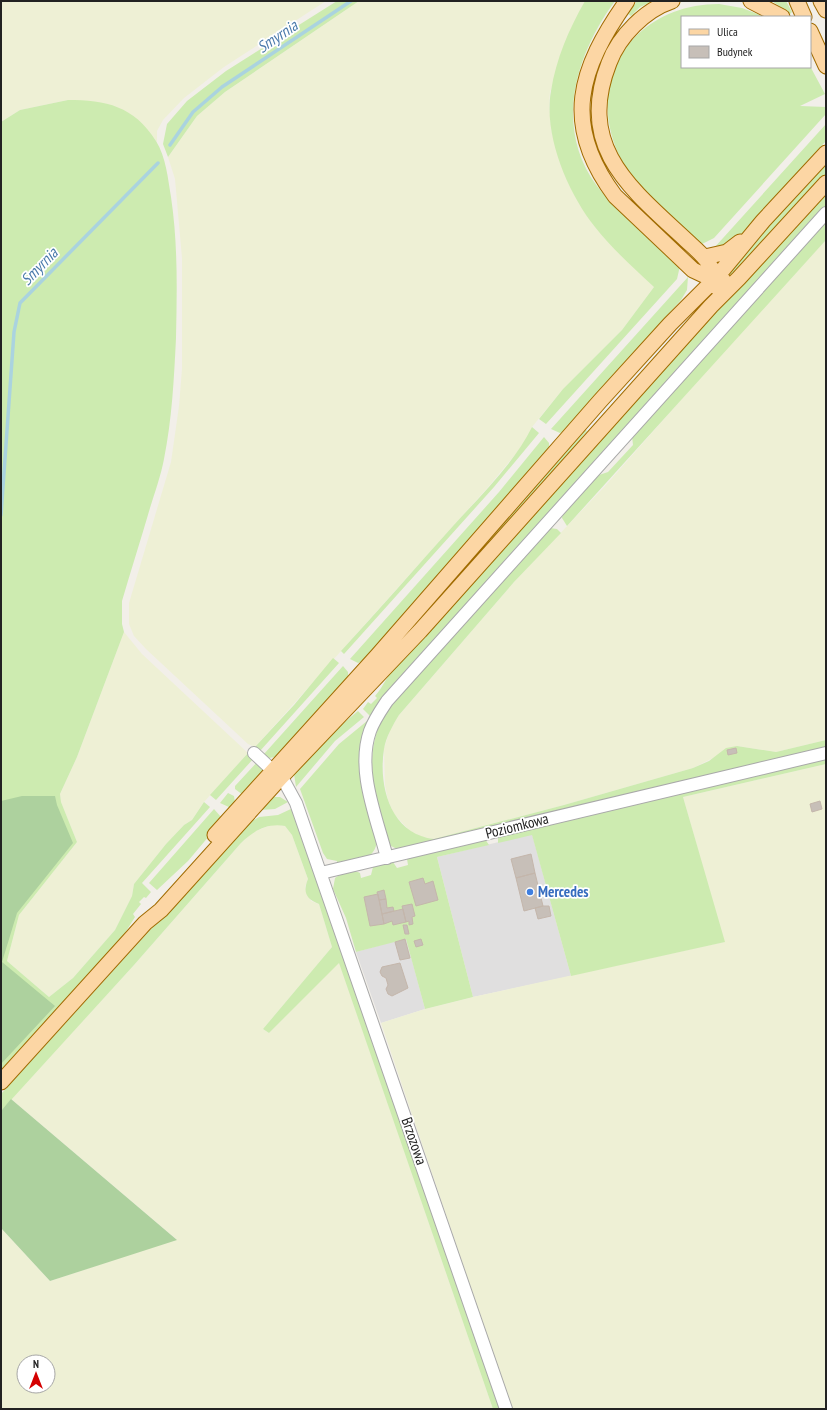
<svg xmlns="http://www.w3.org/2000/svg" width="827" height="1410" viewBox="0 0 827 1410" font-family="'PT Sans Narrow',sans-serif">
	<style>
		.residential { fill: #e0dfdf }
		.farmland { fill: #eef0d5; fill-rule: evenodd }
		.grass { fill: #cdebb0 }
		.forest { fill: #add19e }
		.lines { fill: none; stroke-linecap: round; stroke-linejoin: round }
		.stream { stroke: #aad3df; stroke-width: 3.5 }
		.building { fill: #c7bfb8; stroke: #c4b6ab }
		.minor-casing { stroke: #a9a9a9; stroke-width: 14 }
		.major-casing { stroke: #a06b00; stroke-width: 17 }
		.minor { stroke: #fff; stroke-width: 12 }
		.major { stroke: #fcd6a4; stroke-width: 15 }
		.shop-dot { fill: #3f7fe0; stroke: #fff; stroke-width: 1.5 }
		.labels { text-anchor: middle; stroke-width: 3.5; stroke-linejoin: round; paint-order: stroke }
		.street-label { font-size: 15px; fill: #222; stroke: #fff }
		.shop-label { font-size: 15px; font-weight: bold; fill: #366cbe; stroke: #fff; text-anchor: start }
		.water-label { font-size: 16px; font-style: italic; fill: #4a7aab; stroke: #fff }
	</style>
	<rect width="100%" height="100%" fill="#f2efe9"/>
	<path class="residential" d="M532,834L571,976L473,997L437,857Z
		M406,938L425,1009L381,1023L356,952Z"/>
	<path class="farmland" d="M1,1H326L224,67L184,98L163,120L157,131V142L146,128L68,100L20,110L1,122Z
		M359,1H585L550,92L549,106L552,134L561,164L584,211L605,238L654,287L622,330L563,389L532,427L524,444L489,486L255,747L248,744L146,649L134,636L129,624V603L171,462L179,406L182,369V258L175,179L168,157L197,116L225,92Z
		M826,240V740L776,752L737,746L693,768L564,805L434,839L421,837L410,831L394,814L388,800L385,785L384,748L390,730L399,715L514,582L605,486L740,333Z
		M124,632L142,654L248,753L204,802L192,820L184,825L166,844L134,884L132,896L115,930L73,978L49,997L7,961L19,915L77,842L61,802L60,794L77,757Z
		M826,764V1409H512L381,1023L425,1009L473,997L724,942L683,797Z
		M274,824L285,826L292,835L308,879L305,887L311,901L319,904L332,947L263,1029L269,1033L339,962L493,1409H1V1228L50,1281L176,1239L11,1099L134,965L241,843L253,832ZM24,1362H48V1386H24Z"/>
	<path class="grass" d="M337,1H359L225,92L197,116L168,157L163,144L167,124L187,101L226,71Z
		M585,1H615C576,54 553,127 597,186C606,198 618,208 629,218C646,234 663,250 680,266L677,279L546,424L539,419L563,389L622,330L654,287C634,268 612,249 595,227C568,193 543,135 551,91C556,59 569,29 585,1Z
		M637,1H653L640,7L631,16L628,14Z
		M772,1H786L792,12L790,14Z
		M719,4L742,8L765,17H682V67H810V66L825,94L800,106L826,107V114L714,238L702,244C675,222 638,192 622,161C581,83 632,4 719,4Z
		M68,100C106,100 134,106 156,141C166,157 168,179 171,197C178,244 177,291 176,338C174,379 172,419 164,459C161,475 155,492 150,508C141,539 131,570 122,601V624L124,632L77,757L60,794L61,802L77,842L19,915L7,961L49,997L73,978L115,930L132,896L134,884L166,844L184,825L192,820L204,802L210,807L142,883L151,892L146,898L144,897L139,902L141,904L133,914L135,917L123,936L1,1070V122L20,110Z
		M826,124V141L737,239L728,244L714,248Z
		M826,162V177L732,275L727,276L742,255Z
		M826,190V210L371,717L363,709L368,702L371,704L377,698L375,696C383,687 387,676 395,666Z
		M826,221V240L567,526L562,518L563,511L596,476L608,472L633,445L632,436Z
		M688,277L687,290L681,300L564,431L560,433L551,429Z
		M532,427L539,433L494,487L344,654L341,651C379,610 415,568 453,526C480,496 513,465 532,427Z
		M585,429L587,431L553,476L416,628L414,626L438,594Z
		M544,437L549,443V447L495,513L363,661L358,663L350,659L499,492Z
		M550,528L557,529L561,533L514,582L399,715C393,725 386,737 384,749C378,787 391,834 434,839L564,805L693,768L709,761L726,748L737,746L776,752L826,740V747L399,850L391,846L388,840C375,793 362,760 384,713Z
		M333,658L339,663L260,751L255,747L294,705Z
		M343,666L348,672V677L275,757L269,758L264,754Z
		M358,711L364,717L335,741L296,787L294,774L327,737Z
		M367,721H369L364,737L377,839C376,862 356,860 337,864V861L327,859L323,853L300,789L339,744Z
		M248,753L254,758L216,800L210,795Z
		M826,757V764L683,797L725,942L571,976L532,835L498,843V836Z
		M258,761L263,771L243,795L235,789V786Z
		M228,793L234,796L235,803L231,808L220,803Z
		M270,797H280L288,802L275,809L260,810Z
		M293,808L501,1409H493L339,963L269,1033L263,1029L332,947L319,904C305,899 303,891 308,879L292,835L285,826C266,823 254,831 241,843L134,965L1,1111V1094L252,818L254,820L259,817L278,815Z
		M214,809L221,817L220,823L188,861L157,890L149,883Z
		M485,839L489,845L437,857L473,997L425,1009L406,939L356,952L346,918L333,889L335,878C341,874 352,869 360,873L361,878L371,875L373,867L393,862L397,868L408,865L407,859Z"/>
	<path class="forest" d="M22,796H55L57,805L73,843L17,913L2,962L55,1006L1,1064V801Z
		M11,1099L177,1240L50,1281L1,1228V1111Z"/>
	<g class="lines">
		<path class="stream" d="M170,145L193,112L222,87L351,1
			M1,515L14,332L20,303L158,163"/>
	</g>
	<path class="building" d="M736,748L737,753L728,755L727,750Z
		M820,801L822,809L812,812L810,804Z
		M531,854L535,873L516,878L511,859Z
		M535,873L543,906L524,911L516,878Z
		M423,878L425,884L433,881L438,900L416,906L409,882Z
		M384,890L386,899L379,900L377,892Z
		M378,894L384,924L370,926L364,897Z
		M386,899L387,908L393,907L394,911L382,914L379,900Z
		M412,904L415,916L412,917L413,924L409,925V921L406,922L402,906Z
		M543,906H549L551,916L538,919L535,908Z
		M403,909L406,922L393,925L392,921L384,924L382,914Z
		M403,925H407L409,934H405Z
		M405,939L410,958L400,960L395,942Z
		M421,939L423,945L416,947L414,941Z
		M400,963L408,988L392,996L388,994L386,989L388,985L386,978L382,976L380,972L382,967Z"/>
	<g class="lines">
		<defs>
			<path id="minor" d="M254,753L284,781L296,803L506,1409
				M387,858C377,818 356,771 370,731C374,720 381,710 387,701L826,213
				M321,873L826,753"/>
			<path id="major" d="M627,1C579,69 561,124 615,196L693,270L708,277L723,280
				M672,1C645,10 619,36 609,63C576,147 630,188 686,240C701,254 716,264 714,286
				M751,1L782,17
				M797,1L804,17
				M821,1L826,10
				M810,31L826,66
				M705,257L727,252L740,242
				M215,835L378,655L600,401L670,324L715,279L763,221L826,153
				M1,1082L145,923L161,910L281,777L420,631L711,306L739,278L826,183"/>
		</defs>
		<use href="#minor" class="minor-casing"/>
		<use href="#major" class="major-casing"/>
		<use href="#minor" class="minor"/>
		<use href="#major" class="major"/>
	</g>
	<circle class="shop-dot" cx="530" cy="892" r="4"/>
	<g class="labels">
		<g class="street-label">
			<text transform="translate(517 826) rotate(-14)" y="5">Poziomkowa</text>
			<text transform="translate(414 1141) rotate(71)" y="5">Brzozowa</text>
		</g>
		<g class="shop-label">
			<text x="538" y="897">Mercedes</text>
		</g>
		<g class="water-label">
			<text transform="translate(277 36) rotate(-34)" y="6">Smyrnia</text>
			<text transform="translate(39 266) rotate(-46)" y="6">Smyrnia</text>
		</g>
	</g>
	<rect width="827" height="1410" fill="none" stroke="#222222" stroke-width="4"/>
	<rect x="681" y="16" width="130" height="52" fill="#ffffff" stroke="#a7a7a7"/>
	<rect x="689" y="29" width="20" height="6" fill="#fcd6a4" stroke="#a7a7a7"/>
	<text x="717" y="36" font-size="12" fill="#222222">Ulica</text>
	<rect x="689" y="46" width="20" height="12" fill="#c7bfb8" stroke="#a7a7a7"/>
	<text x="717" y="56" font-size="12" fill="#222222">Budynek</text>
	<g transform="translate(36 1374)"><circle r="19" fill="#ffffff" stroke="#a7a7a7"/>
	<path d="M0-3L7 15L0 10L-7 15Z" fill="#d40000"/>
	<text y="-6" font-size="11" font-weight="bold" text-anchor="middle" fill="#222222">N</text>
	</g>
</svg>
